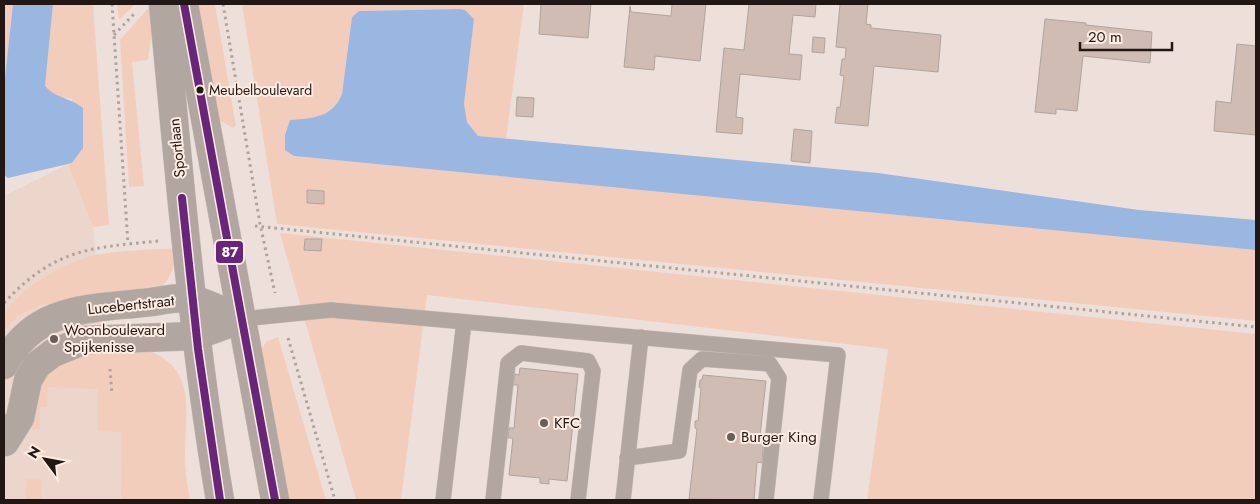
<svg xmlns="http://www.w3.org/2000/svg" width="1260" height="504" viewBox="0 0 1260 504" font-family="Jost,sans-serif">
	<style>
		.built { fill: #ecd5ca }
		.green { fill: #f3cdbb; fill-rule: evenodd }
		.water { fill: #9ab7e1 }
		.building { fill: #d0bcb2; stroke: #aea49f }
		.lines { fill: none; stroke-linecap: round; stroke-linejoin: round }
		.service-casing { stroke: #c7bdb8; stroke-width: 16 }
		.minor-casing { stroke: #c7bdb8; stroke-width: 29 }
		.tertiary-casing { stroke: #c7bdb8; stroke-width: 29 }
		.path { stroke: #aca39e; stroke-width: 3; stroke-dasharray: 2.5 4; stroke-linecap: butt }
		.service { stroke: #b2a7a0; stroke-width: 15 }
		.minor { stroke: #b2a7a0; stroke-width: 28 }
		.tertiary { stroke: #b2a7a0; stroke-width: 28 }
		.bus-1-casing { stroke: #feebe2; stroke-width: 11 }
		.bus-1 { stroke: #68257a; stroke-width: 8 }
		.bus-dot { fill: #211815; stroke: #feebe2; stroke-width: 2 }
		.poi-dot { fill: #685e5a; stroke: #feebe2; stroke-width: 2 }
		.labels { text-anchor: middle; stroke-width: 4; stroke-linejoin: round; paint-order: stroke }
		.bus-label { font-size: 14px; fill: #211815; stroke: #feebe2; text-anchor: start }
		.street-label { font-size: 15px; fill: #211815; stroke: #feebe2 }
		.poi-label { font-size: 15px; fill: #211815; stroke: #feebe2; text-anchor: start }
		.line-badge { stroke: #feebe2; stroke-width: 2 }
		.badge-label { font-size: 14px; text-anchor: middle; font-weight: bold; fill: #fff }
	</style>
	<rect width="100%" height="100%" fill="#ede0da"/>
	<path class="built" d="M68,164L93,227L103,328L128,398L125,500H4V196Z"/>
	<path class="green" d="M4,4H13L4,87Z
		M53,4H93L109,225L93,227L68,164L73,163L72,99L55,96L45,86Z
		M117,4H135L119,20Z
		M192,4H215L236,126L233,128L219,120Z
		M242,4H524L506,139L478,136L467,122L464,104L474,19L459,9L359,11L352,17L342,94C332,118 313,118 290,120L294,156L1256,250V321L277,224ZM307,190L324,191V204H307Z
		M151,5H156L148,60L132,62L144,186L129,187L120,40Z
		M280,233L1256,334V500H867L888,349L427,295L401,500H356Z
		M176,248C175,267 172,279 156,291L42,304L18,316L4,330C4,326 3,320 5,315C17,289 67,261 96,255C122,250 149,250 176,248Z
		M278,337L326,500H288L259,354L266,342Z
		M147,350C198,369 185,411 185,454C185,470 187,485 190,500H121L122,432L98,431V389L48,387L47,407H40V430L34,429L31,425C33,413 34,397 40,387C60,348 110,350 147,350Z
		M27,479L42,480L41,500H25Z"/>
	<path class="water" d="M13,4H53L45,86C57,99 69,97 83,108V148L72,163L8,178L4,175V87Z
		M459,9L465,10L474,19L464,104L467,122L478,136L878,173L1139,210L1256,220V250L294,156L285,150V135L290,120C313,118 332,118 342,94L352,17L359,11Z"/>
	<path class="building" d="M541,4H591L588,38L539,34Z
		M672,4H706L700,61L655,56L654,70L624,67L630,6L631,12L671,16Z
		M749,4H816L815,17L793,15L789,54L802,55L800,80L740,74L736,117L743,118L742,134L716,132L724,48L744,50Z
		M840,4H868L866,24L871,25V28L941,35L938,72L874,66L868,126L835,123L837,107L840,108L844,76L840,75L842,59H845L846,48L836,47Z
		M1045,19L1086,23V25L1152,32L1150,63L1083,56L1077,111L1056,109V114L1035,112Z
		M813,37L825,38L824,53L812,52Z
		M1237,44L1256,46V135L1214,131L1216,101L1231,103Z
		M517,97L534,98L533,117L516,116Z
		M794,129L812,131L810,163L791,161Z
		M307,190L324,191V204L307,203Z
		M305,239H322L321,251L304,250Z
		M520,368L578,374L567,481L549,479V484L540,483V478L509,475L513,438H508L509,428H514L518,385H513L515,374L519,375Z
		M703,375L766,381L760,436L764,437L762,463L757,462L754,500L689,499L697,429L695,428V421H698L701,388L699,387L700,380H702Z"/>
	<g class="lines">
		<defs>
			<path id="service" d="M242,319L331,310L838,355L821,500
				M627,458L679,451L690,370L702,359L770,364L779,378L766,500
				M443,500L464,322
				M493,500L508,363L521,353L588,361L593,371L578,500
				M623,500L641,337"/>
			<path id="minor" d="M4,365C33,308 86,309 142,303C157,302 178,296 192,299C208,303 226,313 242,319
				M5,442L20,418L28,380L37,365L53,353L85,340L195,336L242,319"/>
			<path id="tertiary" d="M163,4C179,170 192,336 220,500
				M184,4L275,500"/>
		</defs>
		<use href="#service" class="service-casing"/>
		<use href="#minor" class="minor-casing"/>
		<use href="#tertiary" class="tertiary-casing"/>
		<path class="path" d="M112,4L128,244
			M223,4L260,224L275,293
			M114,35L134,14
			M255,226L1256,327
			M4,303C54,249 88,248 158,241
			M288,338L335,500
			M110,369L112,394"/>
		<use href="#service" class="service"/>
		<use href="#minor" class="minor"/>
		<use href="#tertiary" class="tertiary"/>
		<defs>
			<path id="bus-1" d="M184,4L275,500
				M182,198L198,349L220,500"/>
		</defs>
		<use href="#bus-1" class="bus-1-casing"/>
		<use href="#bus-1" class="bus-1"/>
	</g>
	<circle class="bus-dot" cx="200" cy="90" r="4.5"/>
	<g class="poi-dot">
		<circle cx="54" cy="339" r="5"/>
		<circle cx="544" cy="423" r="5"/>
		<circle cx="731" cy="437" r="5"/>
	</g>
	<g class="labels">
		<g class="bus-label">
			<text x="209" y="95">Meubelboulevard</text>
		</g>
		<g class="street-label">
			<text transform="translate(177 148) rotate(-96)" y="5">Sportlaan</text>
			<text transform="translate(131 305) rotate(-6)" y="5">Lucebertstraat</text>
		</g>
		<g class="poi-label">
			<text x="64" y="335">Woonboulevard<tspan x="64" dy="17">Spijkenisse</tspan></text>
			<text x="554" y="428">KFC</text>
			<text x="741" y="442">Burger King</text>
		</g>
	</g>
	<rect class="line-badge" x="215" y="240" width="29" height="24" rx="5" fill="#68257a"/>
	<g class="badge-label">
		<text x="230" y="257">87</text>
	</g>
	<rect width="1260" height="504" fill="none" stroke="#211815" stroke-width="10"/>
	<g transform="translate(45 459) rotate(302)" stroke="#feebe2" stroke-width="4" paint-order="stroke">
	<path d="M0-4L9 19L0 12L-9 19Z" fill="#211815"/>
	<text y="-8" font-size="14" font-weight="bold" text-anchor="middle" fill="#211815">N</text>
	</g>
	<path d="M1080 42v8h92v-8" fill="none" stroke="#211815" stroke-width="2.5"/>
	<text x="1088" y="42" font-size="15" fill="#211815" stroke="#feebe2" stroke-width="4" paint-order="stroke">20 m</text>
</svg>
